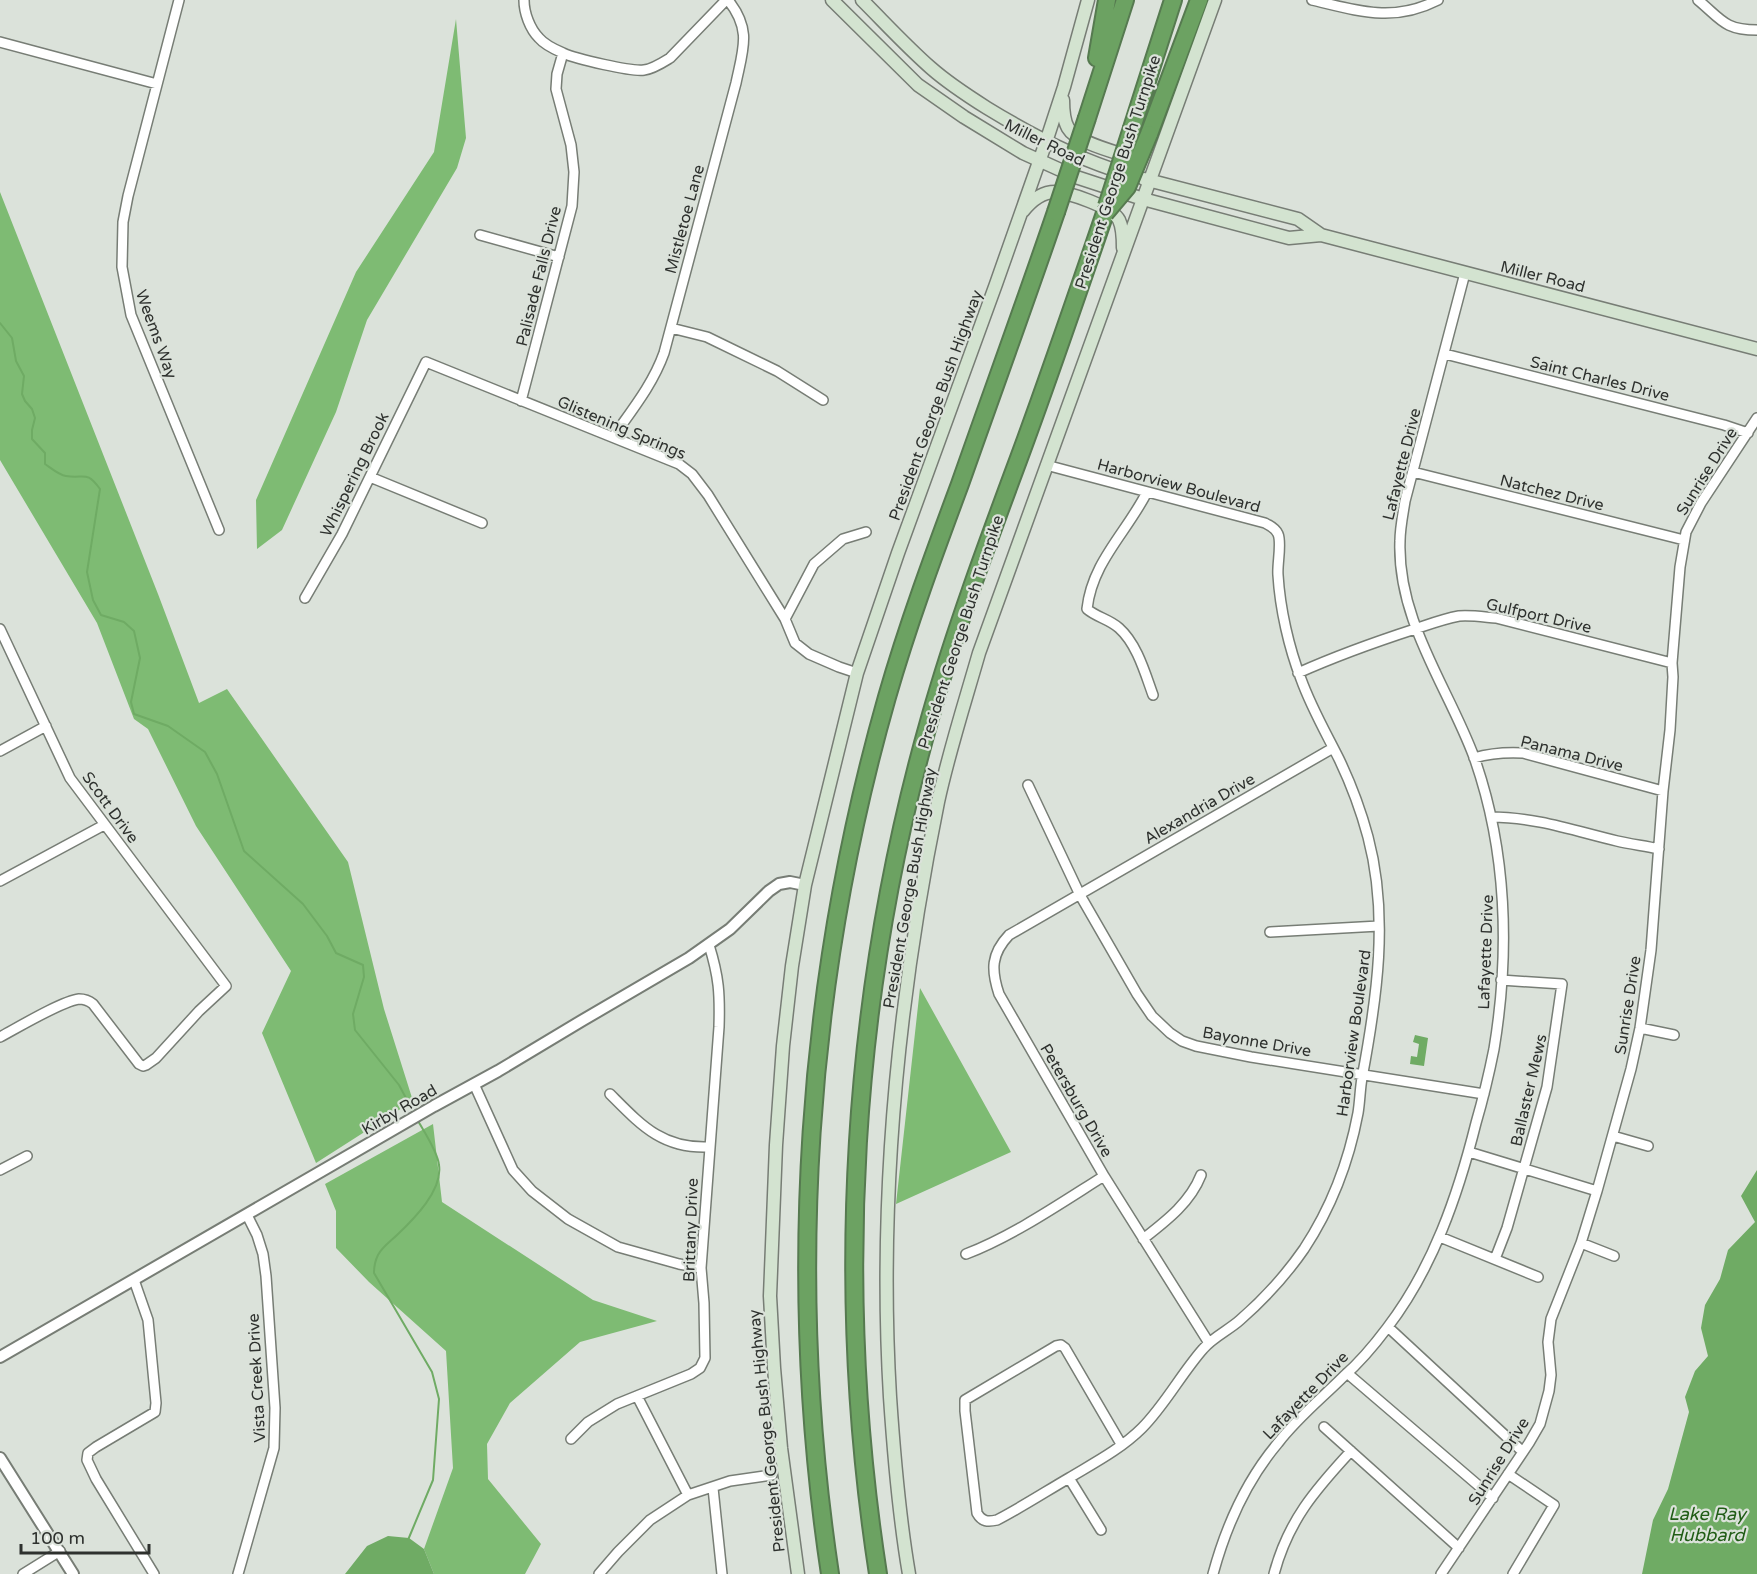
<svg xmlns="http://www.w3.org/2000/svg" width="1757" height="1574" viewBox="0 0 1757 1574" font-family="'Varela Round',sans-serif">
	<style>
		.forest { fill: #7ebb73 }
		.water { fill: #6fab64 }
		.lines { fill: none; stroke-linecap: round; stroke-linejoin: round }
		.stream { stroke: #6fab64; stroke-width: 2 }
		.minor-casing { stroke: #777d75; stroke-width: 12 }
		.tertiary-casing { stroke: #777d75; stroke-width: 14 }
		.secondary-casing { stroke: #777d75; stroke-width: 15 }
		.motorway-casing { stroke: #567a50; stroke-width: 20 }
		.minor { stroke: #fff; stroke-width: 9 }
		.tertiary { stroke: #fff; stroke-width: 10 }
		.secondary { stroke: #d3e3d0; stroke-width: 12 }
		.motorway { stroke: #6ca262; stroke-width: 16 }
		.motorway-bridge-casing { stroke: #567a50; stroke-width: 20; stroke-linecap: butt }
		.motorway-bridge { stroke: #6ca262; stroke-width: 16 }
		.labels { text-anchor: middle; stroke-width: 4.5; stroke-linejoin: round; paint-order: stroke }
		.street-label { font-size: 16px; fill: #2e312e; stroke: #dbe2da }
		.water-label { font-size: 18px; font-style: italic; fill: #215d16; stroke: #dbe2da }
	</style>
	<rect width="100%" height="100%" fill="#dbe2da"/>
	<path class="forest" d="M456,19L466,138L457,168L367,320L336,412L282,530L257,549L256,500L356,272L434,152Z
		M0,192L158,594L199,703L227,689L348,862L384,1009L413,1101L316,1163L262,1033L291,971L196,826L148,729L134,719L97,623L0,460Z
		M920,988L1011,1152L896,1204Z
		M433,1124L442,1202L593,1300L657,1321L580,1342L510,1403L487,1444L488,1479L541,1544L525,1574H434L424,1549L453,1468L446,1351L369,1282L336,1248V1211L325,1184Z"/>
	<path class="water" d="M1415,1035L1428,1038L1424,1066L1410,1064L1411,1056L1417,1057L1419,1044L1413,1042Z
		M1757,1170V1574H1642L1653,1520L1668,1489L1689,1412L1685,1397L1695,1371L1708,1356L1701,1328L1705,1305L1720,1279L1728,1250L1755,1222L1741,1196Z
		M388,1536L409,1538L424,1549L434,1574H345L367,1546Z"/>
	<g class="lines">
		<path class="stream" d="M0,323L12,338L16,361L24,376L22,394L25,401L32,409L35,418L32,430V439L45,453V464C51,468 59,475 66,476C85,479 86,470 100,489L87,572L93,600L101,615L124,622L134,631L140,658L131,702L134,714L168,726L205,752L217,774L244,851L303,904L327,936L336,953L363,965L364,977L353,1014L355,1030L399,1085L414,1113
			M408,1540L433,1480L439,1399L432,1372L374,1273C374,1266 375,1261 378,1255C382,1247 391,1241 397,1235C414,1219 443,1190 439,1165C438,1152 423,1130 417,1119"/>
		<defs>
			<path id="minor" d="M179,0L128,196L123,222L122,267L131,315L219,530
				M524,0C524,13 530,29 539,38C544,44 556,50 563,53C576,59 632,72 644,70C653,69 662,63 670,58L726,0
				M1312,0C1359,11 1393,23 1438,0
				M1698,0C1721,19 1724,30 1757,30
				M0,42L157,84
				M480,235L559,257
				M671,328L707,337L777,371L823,400
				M1445,354L1724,425L1748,433
				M521,401L572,206L574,172L571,145L556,89L557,74L563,53
				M613,437C632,410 653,384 664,353L736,83C743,49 752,30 728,0
				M1046,465L1265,523C1269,525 1276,529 1278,534C1282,543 1277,564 1278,575C1280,609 1289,648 1301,679C1311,707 1326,733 1339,759C1351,784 1361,811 1368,837C1389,916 1377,998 1362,1078C1360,1089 1360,1101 1358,1113C1349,1161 1331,1208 1304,1249C1286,1275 1264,1299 1240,1320C1229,1330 1213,1337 1203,1349C1181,1374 1165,1405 1142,1428C1121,1449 1094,1463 1069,1478C1045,1492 1022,1507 997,1520C988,1522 982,1522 977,1513L965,1411V1400L1056,1346L1061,1345L1065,1348L1121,1444
				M1413,472L1684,540
				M370,477L482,523
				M1147,492C1127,532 1092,562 1087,609C1096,617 1109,619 1119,628C1137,644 1145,673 1153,695
				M305,598L342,534L426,362L679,464L692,474L708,495L785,619L795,643L809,654L839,667L857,673
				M785,619L814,564L843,539L866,532
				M0,629L70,778L226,986L199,1011L156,1058L146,1065L143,1066L139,1064L93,1004C88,1000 85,999 79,999C62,1001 17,1028 0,1037
				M1298,673C1336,656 1375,642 1415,629C1430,624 1443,619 1459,616C1471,615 1484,617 1496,618L1672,663
				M0,751L46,726
				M1474,758C1491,753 1505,752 1523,753L1663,791
				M1028,785L1080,895L1137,994L1152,1016L1170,1033L1182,1041L1196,1046L1251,1057L1484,1094
				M1491,817C1535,817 1575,831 1617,841C1630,844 1645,846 1659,849
				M0,881L104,825
				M1270,932L1379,926
				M1640,1028L1674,1035
				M474,1084L513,1170L532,1191L568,1219L618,1247L679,1264L701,1268
				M610,1094C641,1125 662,1149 709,1147
				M1613,1136L1648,1146
				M1469,1152L1597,1191
				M0,1170L27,1156
				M1440,1237L1538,1277
				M1143,1239C1166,1221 1190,1203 1201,1175
				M1581,1243L1614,1256
				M966,1254C1013,1236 1061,1203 1104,1176
				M1495,1259L1507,1228L1547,1087L1562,984L1501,980
				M134,1280L148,1320L156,1403L155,1412L96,1447L88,1453L87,1460L96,1479L154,1574
				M1388,1327L1523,1452
				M1209,1343L1104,1176L999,994C991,970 991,954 1009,935L1333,748
				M1347,1373L1493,1498
				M637,1396L688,1495
				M1324,1427L1459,1548
				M571,1439L588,1422L617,1404L691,1374L700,1368L705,1358L704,1303L701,1268L719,1027C720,994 719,977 709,945
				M1508,1474L1554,1505L1513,1574
				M1069,1478L1101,1530
				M713,1488L722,1574
				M23,1574L60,1551
				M238,1574L274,1448L275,1408L266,1276L263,1254L257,1235L247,1215
				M599,1574L618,1552L650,1520L688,1495L730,1481L772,1475
				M1213,1574C1226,1526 1246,1481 1278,1443C1297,1418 1322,1398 1344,1376C1360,1362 1375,1344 1387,1328C1433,1268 1458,1195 1476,1123C1483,1099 1489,1074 1494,1049C1510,952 1507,850 1474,757C1448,687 1397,620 1400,541C1400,528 1403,514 1405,501L1465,273
				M1274,1574C1288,1521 1315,1490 1351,1451
				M1441,1574L1529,1443L1540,1424L1549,1391L1551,1375L1548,1342L1551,1319L1581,1243L1597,1191L1631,1069L1640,1028L1651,950L1663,791L1670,730L1673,677L1672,663L1680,567L1686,532L1701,503L1757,418"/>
			<path id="tertiary" d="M0,1357L434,1106L498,1071L583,1020L689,958L730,929L769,891L779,884L790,882L805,885
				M0,1458L73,1574"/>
			<path id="secondary" d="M832,0L918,85L964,117L1023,153L1076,177L1143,199L1289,238L1321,235
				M862,0C885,23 907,47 931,68C948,83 968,96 987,108C1031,135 1075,158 1124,173
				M1063,100C1063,109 1063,119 1068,128C1076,142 1112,151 1127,156H1131
				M1144,179L1298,219L1321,235L1757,349
				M1023,211C1031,201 1041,192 1055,192C1069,192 1112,207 1119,220C1123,228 1123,239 1123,248
				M798,1574L781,1448L774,1368L770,1296L776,1145L783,1046L792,966L805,885L857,673L898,553L996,284L1046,142L1064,87L1088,0
				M909,1574C899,1516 894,1456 890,1397C878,1197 898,998 938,802C949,751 965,702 979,653L1215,0"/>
			<path id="motorway" d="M1097,58L1107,0
				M1087,118L1125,0
				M1132,128L1173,0
				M1149,134L1199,0
				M830,1574C786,1281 806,981 887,697C908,624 934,554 960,484C992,393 1025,303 1056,212
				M878,1574C834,1289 851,995 930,718C955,630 987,544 1019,458C1049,377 1077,295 1105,213"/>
		</defs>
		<use href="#minor" class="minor-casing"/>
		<use href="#tertiary" class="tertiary-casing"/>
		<use href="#secondary" class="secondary-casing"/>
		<use href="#motorway" class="motorway-casing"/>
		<use href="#minor" class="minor"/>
		<use href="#tertiary" class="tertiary"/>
		<use href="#secondary" class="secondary"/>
		<use href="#motorway" class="motorway"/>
		<defs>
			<path id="motorway-bridge" d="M1107,206L1132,128
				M1056,212L1087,118
				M1105,213L1127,187L1149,134"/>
		</defs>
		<use href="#motorway-bridge" class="motorway-bridge-casing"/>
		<use href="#motorway-bridge" class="motorway-bridge"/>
	</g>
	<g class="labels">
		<g class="street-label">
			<text transform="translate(1045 142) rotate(26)" y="6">Miller Road</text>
			<text transform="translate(1117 172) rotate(-72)" y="6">President George Bush Turnpike</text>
			<text transform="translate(684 219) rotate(-75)" y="6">Mistletoe Lane</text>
			<text transform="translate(538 276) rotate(-76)" y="6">Palisade Falls Drive</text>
			<text transform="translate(1543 276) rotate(14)" y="6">Miller Road</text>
			<text transform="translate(157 334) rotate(70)" y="6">Weems Way</text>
			<text transform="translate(1600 378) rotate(14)" y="6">Saint Charles Drive</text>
			<text transform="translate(935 405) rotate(-70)" y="6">President George Bush Highway</text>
			<text transform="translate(622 427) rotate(23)" y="6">Glistening Springs</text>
			<text transform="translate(1401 464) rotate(-76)" y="6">Lafayette Drive</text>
			<text transform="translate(1706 471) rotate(-58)" y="6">Sunrise Drive</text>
			<text transform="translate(354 474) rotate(-64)" y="6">Whispering Brook</text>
			<text transform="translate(1179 485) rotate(15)" y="6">Harborview Boulevard</text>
			<text transform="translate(1552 492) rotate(14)" y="6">Natchez Drive</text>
			<text transform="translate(1539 615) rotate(13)" y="6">Gulfport Drive</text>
			<text transform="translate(960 632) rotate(-72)" y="6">President George Bush Turnpike</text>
			<text transform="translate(1572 753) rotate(14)" y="6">Panama Drive</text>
			<text transform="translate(111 807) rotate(54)" y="6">Scott Drive</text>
			<text transform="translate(1199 808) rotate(-30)" y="6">Alexandria Drive</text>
			<text transform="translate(909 888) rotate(-80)" y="6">President George Bush Highway</text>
			<text transform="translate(1485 952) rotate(-88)" y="6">Lafayette Drive</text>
			<text transform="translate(1627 1005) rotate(-81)" y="6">Sunrise Drive</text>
			<text transform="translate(1353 1033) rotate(-82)" y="6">Harborview Boulevard</text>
			<text transform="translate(1257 1041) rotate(10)" y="6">Bayonne Drive</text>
			<text transform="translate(1528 1090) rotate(-77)" y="6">Ballaster Mews</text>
			<text transform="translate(1077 1100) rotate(60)" y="6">Petersburg Drive</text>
			<text transform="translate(399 1109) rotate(-30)" y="6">Kirby Road</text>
			<text transform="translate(690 1230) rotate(-88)" y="6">Brittany Drive</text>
			<text transform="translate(256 1378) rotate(-93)" y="6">Vista Creek Drive</text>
			<text transform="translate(1305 1395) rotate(-46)" y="6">Lafayette Drive</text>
			<text transform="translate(766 1431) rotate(-96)" y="6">President George Bush Highway</text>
			<text transform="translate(1498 1461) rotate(-58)" y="6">Sunrise Drive</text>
		</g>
		<g class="water-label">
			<text x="1707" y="1520">Lake Ray<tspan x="1707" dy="21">Hubbard</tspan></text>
		</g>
	</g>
	<path d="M21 1544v9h128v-9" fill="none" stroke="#2e312e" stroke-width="3"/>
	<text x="30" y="1544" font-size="18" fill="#2e312e" stroke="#dbe2da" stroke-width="4.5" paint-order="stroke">100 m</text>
</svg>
